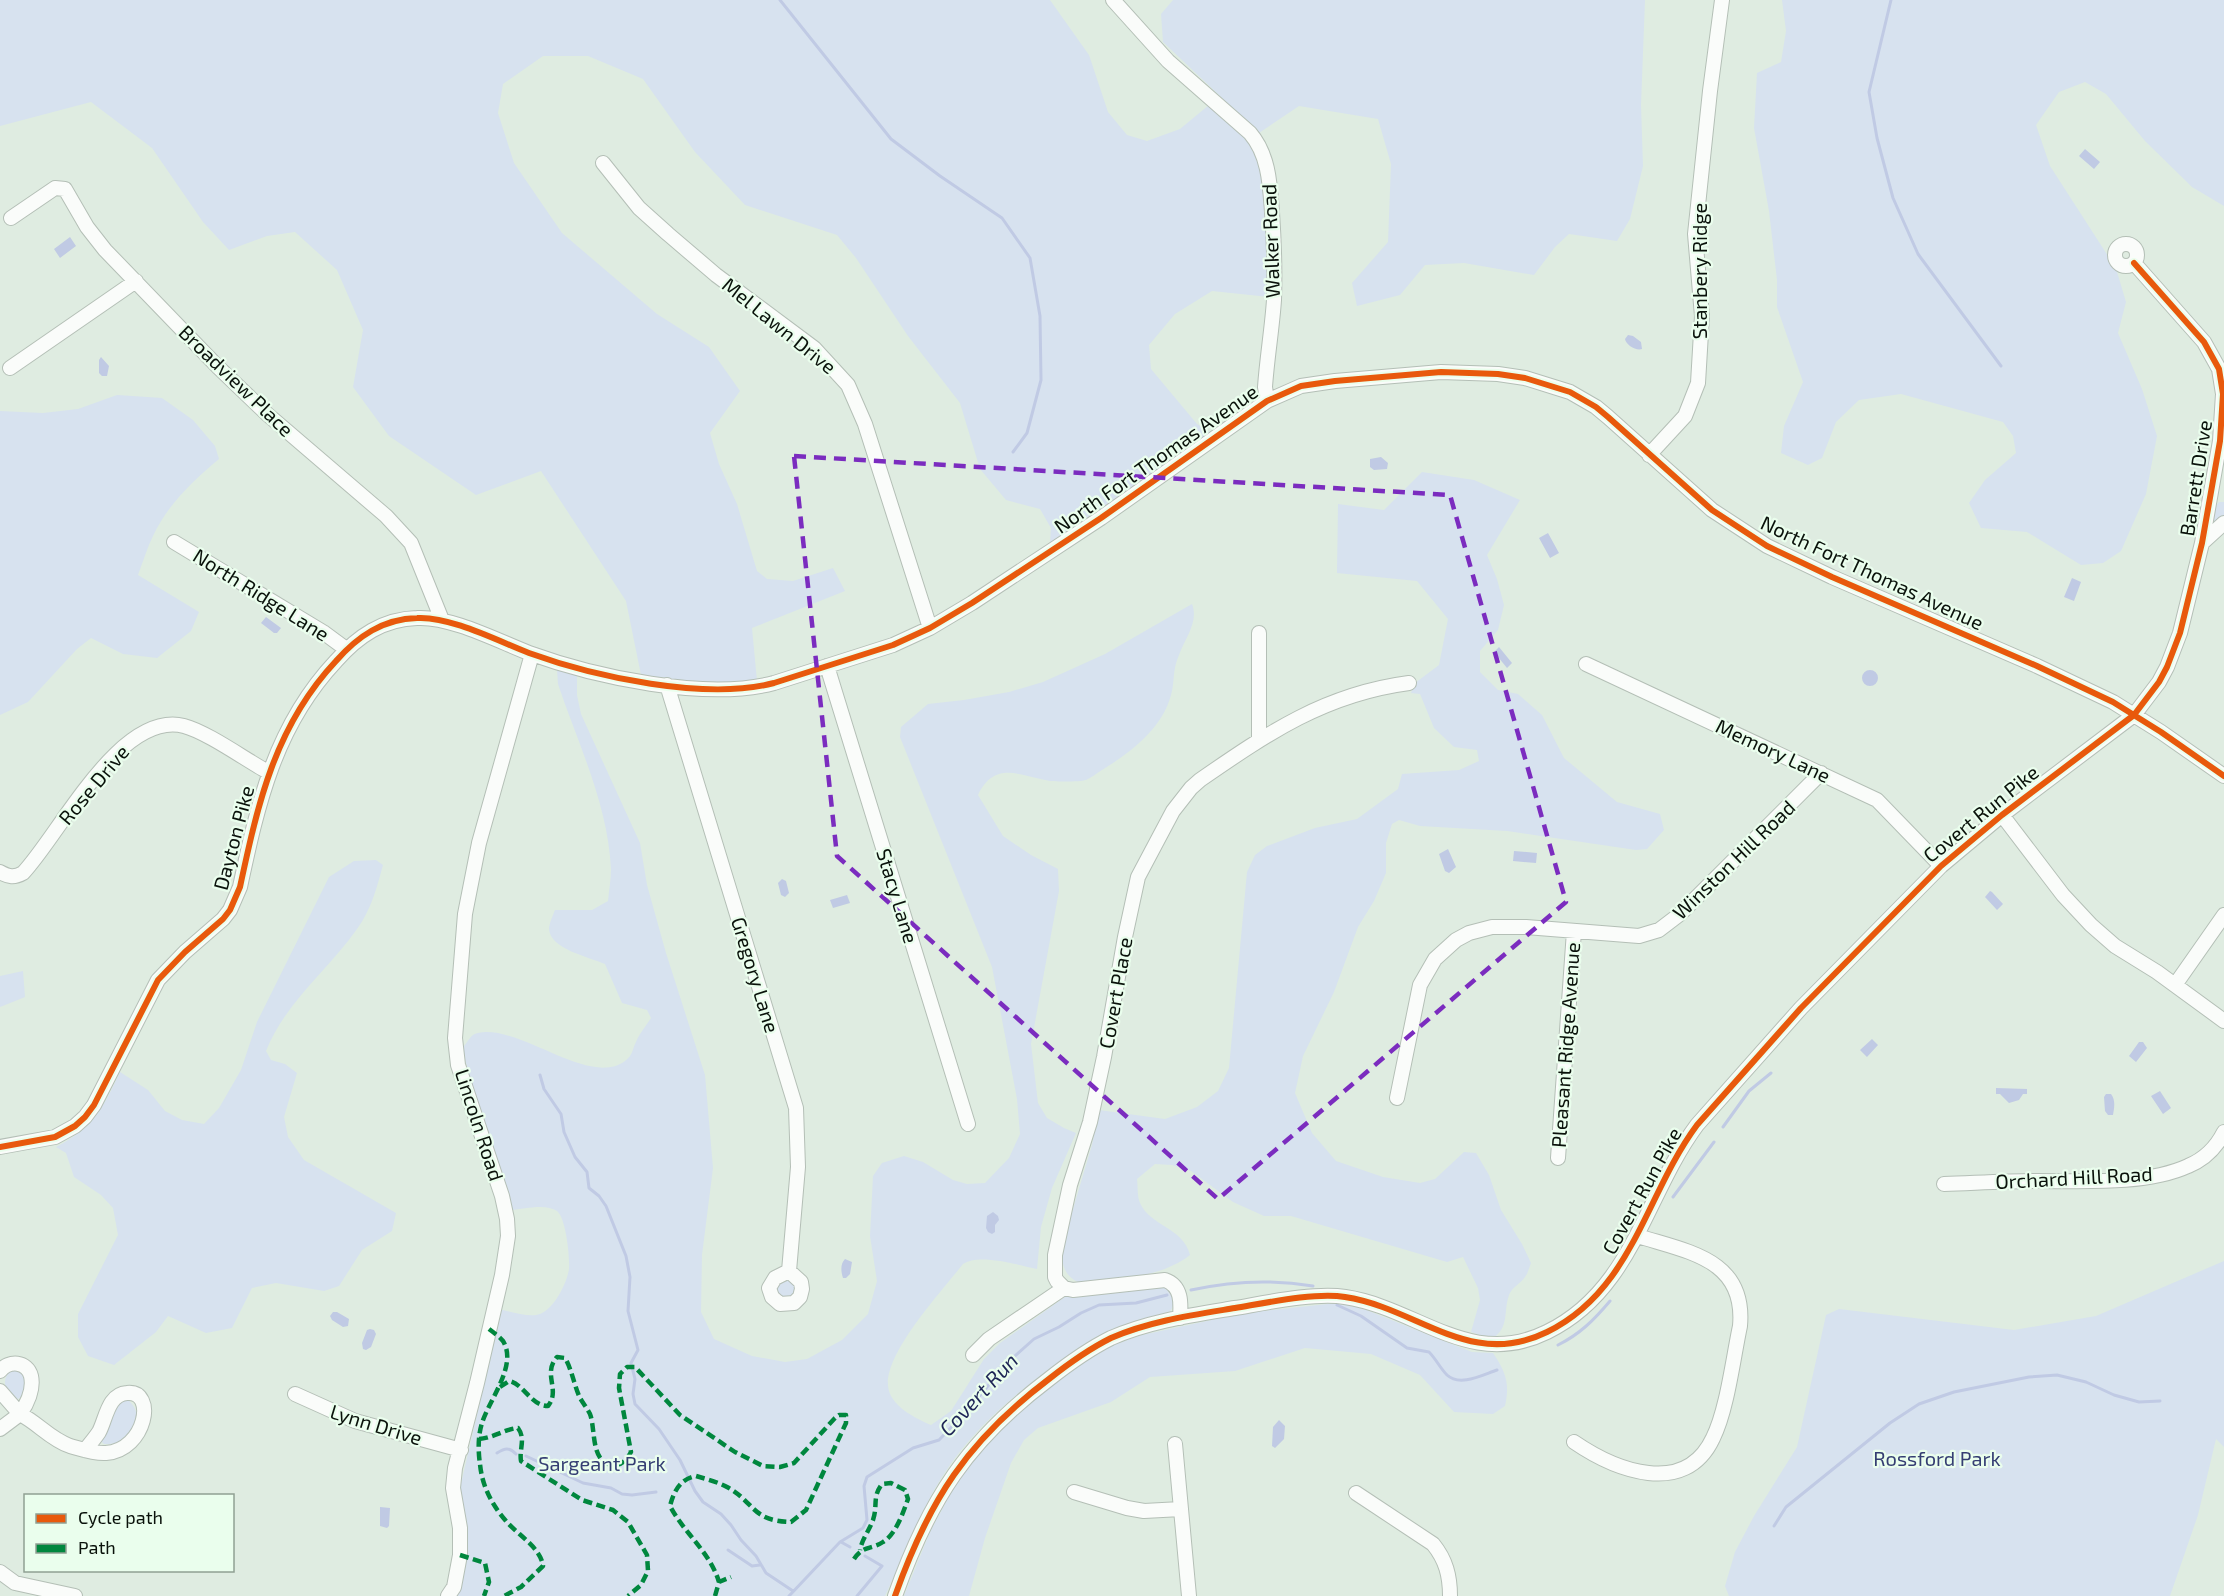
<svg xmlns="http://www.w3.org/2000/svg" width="2224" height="1596" viewBox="0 0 2224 1596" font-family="'Exo 2',sans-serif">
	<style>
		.green { fill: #d7e2ef }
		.water { fill: #c0cae4 }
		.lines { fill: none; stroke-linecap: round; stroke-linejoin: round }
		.stream { stroke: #c0cae4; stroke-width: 3 }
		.minor-casing { stroke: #b4bfb6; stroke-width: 16 }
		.minor { stroke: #fafcfa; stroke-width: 14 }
		.quiet { stroke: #00873e; stroke-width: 4.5; stroke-dasharray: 9 4.5; stroke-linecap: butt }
		.cycleway-casing { stroke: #eafeed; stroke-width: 10 }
		.cycleway { stroke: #e8590c; stroke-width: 6 }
		.marked { fill: none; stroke: #7b2cbf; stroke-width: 4.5; stroke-dasharray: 12 8; stroke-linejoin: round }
		.labels { text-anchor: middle; stroke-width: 4.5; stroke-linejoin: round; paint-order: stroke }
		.street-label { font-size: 20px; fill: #0a120b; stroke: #eafeed }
		.park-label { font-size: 20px; fill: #353e73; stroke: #eafeed }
		.water-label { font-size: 21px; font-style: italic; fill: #1e2556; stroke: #eafeed }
	</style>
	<rect width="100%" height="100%" fill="#dfece1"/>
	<path class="green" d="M0,0H1050L1089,55L1108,112L1127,135L1147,141L1180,129L1209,105C1221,117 1240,129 1249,143C1273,177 1268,255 1269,297L1212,291L1175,314L1149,345L1151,369L1197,424L1211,433L1050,543L1051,528L1040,509L1006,500L980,469L960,403L908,336L856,258L837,235L745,205L695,152L643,79L588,56H543L503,84L498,113L514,163L562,233L657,314L709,347L740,391L710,433L719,464L737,504L757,571L767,579L793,581L833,568L845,591L752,628L757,681L704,683L641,675L626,601L541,471L476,495L389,436L353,387L363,330L337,270L295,232L267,236L229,250L203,222L152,148L91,102L0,126Z
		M1173,0H1645L1641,105L1643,166L1630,219L1617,241L1569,234L1555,247L1534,275L1464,263L1425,265L1400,295L1357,306L1352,283L1388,242L1391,164L1378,119L1299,106L1259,133L1163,42L1161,14Z
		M1782,0H2224V206L2192,187L2145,141L2106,94L2085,82L2059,92L2036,125L2050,166L2108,256L2115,265L2126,302L2118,333L2142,389L2157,436L2146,494L2121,551L2103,563L2081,565L2027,532L1981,528L1969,503L1985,480L2016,453L2013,436L2003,422L1901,394L1859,400L1836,422L1822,458L1808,465L1781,453L1784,426L1803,382L1777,307V280L1769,211L1754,128L1757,73L1781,62L1786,31Z
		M117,395L162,398L193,420L215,446L219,459C193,481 168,504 153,536C147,548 143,562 138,575L199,612L191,631L157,658L123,654L91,638L77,649L28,702L0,715V411L43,413L78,409Z
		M1422,472L1474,480L1520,500L1487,555L1497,579L1504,605L1498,630L1480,651V672L1498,690L1518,694L1542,715L1564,758L1617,802L1660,814L1664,830L1647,849L1636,850L1507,831L1420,826L1399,820L1392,824L1386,843V873L1374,901L1358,927L1334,992L1303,1056L1295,1093L1312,1133L1336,1161L1383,1177L1420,1183L1435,1179L1464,1152L1476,1153L1489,1175L1501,1210L1522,1244L1531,1263C1529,1268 1528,1273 1525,1277C1520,1284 1512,1287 1509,1295C1503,1312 1510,1327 1492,1339L1471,1332L1480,1300L1478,1288L1463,1257L1447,1262L1291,1216H1264L1233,1202L1191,1171L1172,1165L1155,1164L1137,1179C1138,1186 1137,1196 1140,1203C1150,1226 1184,1228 1190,1255C1159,1279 1116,1279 1078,1282C1062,1274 1062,1262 1062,1246L1092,1145L1099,1110L1165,1119L1197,1107L1218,1091L1229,1068L1247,872L1255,855L1267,846L1315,828L1357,819L1398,789L1402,774L1459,770L1479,761L1477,750L1454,747L1434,728L1420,694L1411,693L1415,683L1439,665L1448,619L1417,581L1337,573L1338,504L1384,510Z
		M2219,502H2224V517L2215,525H2211L2214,508Z
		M1192,604C1199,622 1185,638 1179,655C1172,671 1175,681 1171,695C1162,729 1130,753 1102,770C1097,773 1091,778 1086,780C1078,782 1053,782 1045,780C1017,774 994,762 978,795L1003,836L1031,855L1058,869L1059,891L1031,1044L1038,1103L1047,1118L1064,1128L1076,1133L1052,1188L1041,1227L1037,1269C1018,1265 979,1253 963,1264C942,1291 885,1352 888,1386C890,1406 915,1418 931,1425L951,1411L984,1359L1000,1343L1069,1294L1161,1285C1169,1289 1178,1302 1170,1311C1163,1321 1134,1322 1123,1326C1104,1332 1084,1346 1067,1357C1022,1388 982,1420 950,1465C922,1505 906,1552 885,1596H457L463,1580L465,1563L460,1488L493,1346L498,1309C510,1311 529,1318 540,1314C554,1309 567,1283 569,1269C570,1257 566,1218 557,1211C546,1203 524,1209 511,1210L510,1196L480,1115L462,1048C468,1043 470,1034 478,1033C520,1024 589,1088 625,1061C633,1055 632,1050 636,1042C639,1034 646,1026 651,1018L647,1010L622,1003L605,964C589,957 550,949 549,929C549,924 553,915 555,910H592L608,901C609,890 611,879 611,869C608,804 578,744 558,684L557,669L577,673V695L581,714L640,843L647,885L666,953L705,1075L713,1168L702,1255L701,1312L714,1339L752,1356L785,1362L807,1359L842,1340L868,1314L877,1281L870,1236L873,1176L882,1163L904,1156L923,1162L953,1180L967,1184L985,1183L1009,1158L1020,1134L1017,1099L992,967L900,737L901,727L928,704L964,700L1009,692L1043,682L1105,654Z
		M376,860L383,865C377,887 371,910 357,929C328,970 285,1003 266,1051L271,1060L285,1064L297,1073L284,1117L288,1137L304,1160L396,1213L392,1231L362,1250L339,1286L324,1291L276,1283L252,1288L232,1328L206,1333L168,1316L156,1332L114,1365L88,1356L78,1337V1314L118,1235L113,1208L101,1195L74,1177L66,1153L56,1147C93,1128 103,1108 120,1072L148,1090L165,1111L182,1120L204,1124L219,1108L241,1070L257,1022L329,877L354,861Z
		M23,971L25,997L0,1007V976Z
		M2224,1261V1447L2216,1439L2198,1515L2170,1596H1729L1725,1586L1735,1552L1754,1516L1797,1447L1826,1315L1839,1309L2014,1330L2096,1316Z
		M776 1289a10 10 0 1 1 20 0a10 10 0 1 1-20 0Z
		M1346,1302L1472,1352L1493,1353C1506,1372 1510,1384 1505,1406L1493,1414L1454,1412L1420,1375L1371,1354L1305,1348L1235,1371L1150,1377L1111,1402L1038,1428L1024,1440L1011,1463L985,1538L969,1596H904L930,1532L960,1476L1011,1417L1052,1384L1102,1349L1142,1335L1244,1313Z
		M12,1369L22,1371L26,1380L24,1395L18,1399C4,1392 0,1380 12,1369Z
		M127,1399C150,1418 129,1446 104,1444L100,1440L118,1405L122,1400Z"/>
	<path class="water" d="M2085,149L2100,162L2094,169L2079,156Z
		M70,237L76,246L60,258L54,249Z
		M1628,335L1633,336L1641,342L1642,349C1636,351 1626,345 1625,339Z
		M101,357L109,366L107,376H102L99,373V360Z
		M1381,457L1388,463L1387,469L1374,470L1370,467V459Z
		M1548,533L1559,553L1550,558L1539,538Z
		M2072,578L2081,582L2074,601L2064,597Z
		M266,617L281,628L277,633H274L261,623Z
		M1499,647L1512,663L1507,668L1494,652Z
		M1862 678a8 8 0 1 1 16 0a8 8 0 1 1-16 0Z
		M1448,849L1456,867L1449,873L1445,871L1439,854Z
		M1514,851L1537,853L1536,863L1513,861Z
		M782,879L786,881L789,893L785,897L781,895L778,883Z
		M1990,891L1992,892L2003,904L1997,910L1985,897Z
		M847,895L850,903L833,908L830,900Z
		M1872,1039L1878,1045L1867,1057L1860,1050Z
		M2139,1042H2143L2147,1048L2136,1062L2129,1056Z
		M1996,1088L2027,1089V1094H2023L2019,1100L2009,1103L2000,1094H1996Z
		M2160,1091L2171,1108L2163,1114L2151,1096Z
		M2106,1094H2111C2116,1100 2114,1109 2113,1115H2108L2105,1111L2104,1097Z
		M993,1212L998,1216L999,1220L995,1225V1232L992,1234L988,1232L986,1228L987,1216Z
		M845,1259L852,1262L850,1274L846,1278H843C841,1272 840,1264 845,1259Z
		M333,1312H337L349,1319L348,1326L343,1327L332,1320L330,1316Z
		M370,1329L374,1330L376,1334L371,1347L366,1350L363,1349L362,1343L367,1330Z
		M1279,1420L1285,1426L1284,1439L1275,1448L1272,1446L1273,1427Z
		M380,1507L390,1508L389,1526L387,1528L380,1526Z"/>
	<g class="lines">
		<path class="stream" d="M780,0L891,139L940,176L1002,218L1030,258L1040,316L1041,380L1027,433L1013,452
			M1891,0L1869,92L1877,138L1893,198L1918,254L2001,366
			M540,1075L544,1089L561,1114L564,1132L575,1157L587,1172L589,1188L599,1196L606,1206L626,1256L630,1277L628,1311L638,1350L631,1363L635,1379L633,1394L635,1404L659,1429L680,1460L695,1491L703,1502L721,1514L731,1525L741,1540L756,1556L766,1573L793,1591
			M1723,1127L1749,1091L1771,1073
			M1673,1197L1714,1142
			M1191,1290C1232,1281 1271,1279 1313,1286
			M1337,1305L1361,1316L1407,1348L1429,1352C1436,1359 1440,1368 1447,1375C1460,1387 1482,1375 1497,1370
			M1558,1345C1580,1334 1594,1320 1610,1301
			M497,1453C505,1448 509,1447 516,1454
			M526,1456L583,1483L611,1488L622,1494L632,1495L656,1492
			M1774,1526L1786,1507L1890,1423L1919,1404L1954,1392L2029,1377L2057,1375L2086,1382L2114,1395L2139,1402L2160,1401
			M841,1542L850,1547
			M728,1550L752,1566L760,1565
			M789,1596L840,1542L863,1528L867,1520L864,1486L867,1477L913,1448L939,1440L966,1412L1008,1362L1034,1339L1059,1327L1081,1313L1099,1305L1136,1303L1167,1295
			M857,1596L882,1566L865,1556"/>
		<defs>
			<path id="minor" d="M1113,0L1168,61L1250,133C1269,155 1270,185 1272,212C1274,241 1275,271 1274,300C1272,329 1267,358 1265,387L1267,401
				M603,163L639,208L668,234L716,275L814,348L848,385L865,424L930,628
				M11,218L55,188L65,189L87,227L105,250L218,367L267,414L386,516L411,543L442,620
				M2115 255a11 11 0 1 1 22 0a11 11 0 1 1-22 0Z
				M10,368L136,281
				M1649,455L1685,416L1698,383L1702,316L1695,234L1710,91L1722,0
				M174,542L323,632L346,649
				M2202,543L2224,523
				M1259,633V740
				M1586,664L1877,800L1941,866
				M827,666L968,1124
				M667,685L796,1108L798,1167L789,1271L775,1278L769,1288L772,1297L780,1304L794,1303L800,1297L802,1289L801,1282L789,1271
				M2002,815L2063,895L2091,925L2115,946L2157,972L2224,1021
				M0,872C9,877 14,878 23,873C60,834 120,710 184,726C207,732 246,760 268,772
				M2175,985L2224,915
				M1397,1098L1420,985L1435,959L1456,940L1469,933L1492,927H1526L1639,936L1659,930L1680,914L1821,773
				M0,1147L55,1137L75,1126L85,1117L94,1105L158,980L185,952L223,919L230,910L240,887C258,803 275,726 336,661C358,636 383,619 417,618C450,616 498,641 529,653C595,677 706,701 774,683L893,645L930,628L972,603L1101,518L1267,401L1301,386L1335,381L1441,372L1498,374L1525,378L1570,392L1596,407L1608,417L1712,510L1767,546L1832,577L2037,666L2113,702L2161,732L2224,776
				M1558,1158L1574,931
				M1944,1184C1975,1183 2006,1181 2037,1181C2082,1181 2147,1185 2188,1166C2205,1159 2216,1148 2224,1132
				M1180,1318C1181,1303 1182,1286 1165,1280L1073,1290L1064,1288L1057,1281L1055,1277V1255L1070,1185L1090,1122L1104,1057L1125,937L1138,877L1173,811L1191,788L1200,780C1268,733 1325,694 1409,683
				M973,1355L989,1339L1064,1288
				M0,1371C9,1360 27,1361 31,1376C34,1389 27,1404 20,1414L0,1391
				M295,1394L355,1421L461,1450
				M0,1429L20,1414C38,1423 50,1439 70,1446C81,1449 95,1454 106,1453C146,1450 157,1390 127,1393C108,1394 106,1419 99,1432C95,1438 90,1444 85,1450
				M1574,1442C1615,1470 1685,1498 1713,1438C1727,1410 1733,1359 1740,1326C1746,1259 1688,1252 1638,1236
				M1175,1444L1189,1596
				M1074,1492L1127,1508L1144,1511L1181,1509
				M1356,1493L1433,1544C1446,1560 1450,1576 1450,1596
				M0,1572L15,1583L75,1596
				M448,1596L454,1587L460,1555V1528L453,1488L455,1468L477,1383L502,1275L508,1236L507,1219L502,1196L458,1065L455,1038L465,914L479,843L532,654
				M895,1596C929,1500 967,1441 1049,1379C1068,1364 1089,1349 1111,1338C1150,1321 1193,1315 1235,1308C1265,1303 1316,1292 1345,1297C1418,1308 1470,1370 1547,1332C1633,1290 1645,1195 1697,1125L1801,1008L1941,866L2002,815L2134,715L2159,682L2167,667L2180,633L2202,543L2220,441L2223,394L2219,369L2204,342L2134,263"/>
		</defs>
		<use href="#minor" class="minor-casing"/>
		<use href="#minor" class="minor"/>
		<path class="quiet" d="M489,1329C494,1333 499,1336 503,1341C518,1365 489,1400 482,1423C478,1435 478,1451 480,1464C482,1486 492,1505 506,1521C518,1535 541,1548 543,1566L521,1587L504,1596
			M500,1387L509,1381C524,1384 531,1406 548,1406C561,1390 542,1374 557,1357L565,1358C572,1370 574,1385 580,1398C583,1403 587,1408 590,1414C596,1430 590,1464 614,1465C623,1465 627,1459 631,1452L619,1388L620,1374L627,1367H635L680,1415L735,1452L763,1466L780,1467L794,1463L835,1418L839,1415H846V1423L806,1510L791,1522C751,1521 755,1502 727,1487C718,1482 706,1479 696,1476C680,1479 674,1491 670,1506C684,1533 710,1552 719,1582
			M479,1439C493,1438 505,1429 518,1428C526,1439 519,1449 521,1461L582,1500L613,1510L628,1522L647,1555L648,1571L641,1585L628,1596
			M460,1555L485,1563L489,1582L484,1596
			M854,1559C863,1545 871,1550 883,1542C896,1534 903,1513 908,1499L905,1490L891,1483L882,1484C872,1497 878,1505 873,1520C869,1531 862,1539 860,1550
			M715,1596L719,1582L731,1577"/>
		<defs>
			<path id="cycleway" d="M0,1147L55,1137L75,1126L85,1117L94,1105L158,980L185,952L223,919L230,910L240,887C258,803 275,726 336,661C358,636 383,619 417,618C450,616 498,641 529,653C595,677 706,701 774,683L893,645L930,628L972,603L1101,518L1267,401L1301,386L1335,381L1441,372L1498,374L1525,378L1570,392L1596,407L1608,417L1712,510L1767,546L1832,577L2037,666L2113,702L2161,732L2224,776
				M895,1596C929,1500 967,1441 1049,1379C1068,1364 1089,1349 1111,1338C1150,1321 1193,1315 1235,1308C1265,1303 1316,1292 1345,1297C1418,1308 1470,1370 1547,1332C1633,1290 1645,1195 1697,1125L1801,1008L1941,866L2002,815L2134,715L2159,682L2167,667L2180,633L2202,543L2220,441L2223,394L2219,369L2204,342L2134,263"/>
		</defs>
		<use href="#cycleway" class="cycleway-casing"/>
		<use href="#cycleway" class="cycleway"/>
	</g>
	<path class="marked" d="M794,456L1450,495L1566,902L1218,1199L837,856Z"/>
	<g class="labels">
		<g class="street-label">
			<text transform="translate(1271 241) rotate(-92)" y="7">Walker Road</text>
			<text transform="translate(1700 271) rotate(-90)" y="7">Stanbery Ridge</text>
			<text transform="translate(779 326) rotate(39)" y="7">Mel Lawn Drive</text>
			<text transform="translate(236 381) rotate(44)" y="7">Broadview Place</text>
			<text transform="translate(1156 459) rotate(-35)" y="7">North Fort Thomas Avenue</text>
			<text transform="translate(2196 478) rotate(-81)" y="7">Barrett Drive</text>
			<text transform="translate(1872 573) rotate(25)" y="7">North Fort Thomas Avenue</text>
			<text transform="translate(261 595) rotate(32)" y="7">North Ridge Lane</text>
			<text transform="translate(1773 751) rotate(25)" y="7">Memory Lane</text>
			<text transform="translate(94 785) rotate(-50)" y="7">Rose Drive</text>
			<text transform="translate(1981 814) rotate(-39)" y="7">Covert Run Pike</text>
			<text transform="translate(234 838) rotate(-75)" y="7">Dayton Pike</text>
			<text transform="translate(1734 860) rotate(-44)" y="7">Winston Hill Road</text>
			<text transform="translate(897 896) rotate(73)" y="7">Stacy Lane</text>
			<text transform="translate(755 975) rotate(73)" y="7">Gregory Lane</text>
			<text transform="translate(1116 993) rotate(-80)" y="7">Covert Place</text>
			<text transform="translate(1566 1045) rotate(-86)" y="7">Pleasant Ridge Avenue</text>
			<text transform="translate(479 1125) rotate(72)" y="7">Lincoln Road</text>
			<text transform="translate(2074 1178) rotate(-3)" y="7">Orchard Hill Road</text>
			<text transform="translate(1642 1191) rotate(-61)" y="7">Covert Run Pike</text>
			<text transform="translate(376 1425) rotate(17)" y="7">Lynn Drive</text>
		</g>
		<g class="park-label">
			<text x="1937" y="1466">Rossford Park</text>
			<text x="602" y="1471">Sargeant Park</text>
		</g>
		<g class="water-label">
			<text transform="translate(979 1395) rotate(-47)" y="7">Covert Run</text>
		</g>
	</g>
	<rect x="24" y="1494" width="210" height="78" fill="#eafeed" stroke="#90a093" stroke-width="1.5"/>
	<rect x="36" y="1514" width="30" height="9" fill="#e8590c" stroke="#90a093" stroke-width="1.5"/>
	<text x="78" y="1524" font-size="18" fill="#0a120b">Cycle path</text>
	<rect x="36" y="1544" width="30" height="9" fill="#00873e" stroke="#90a093" stroke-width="1.5"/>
	<text x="78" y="1554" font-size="18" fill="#0a120b">Path</text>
</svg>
